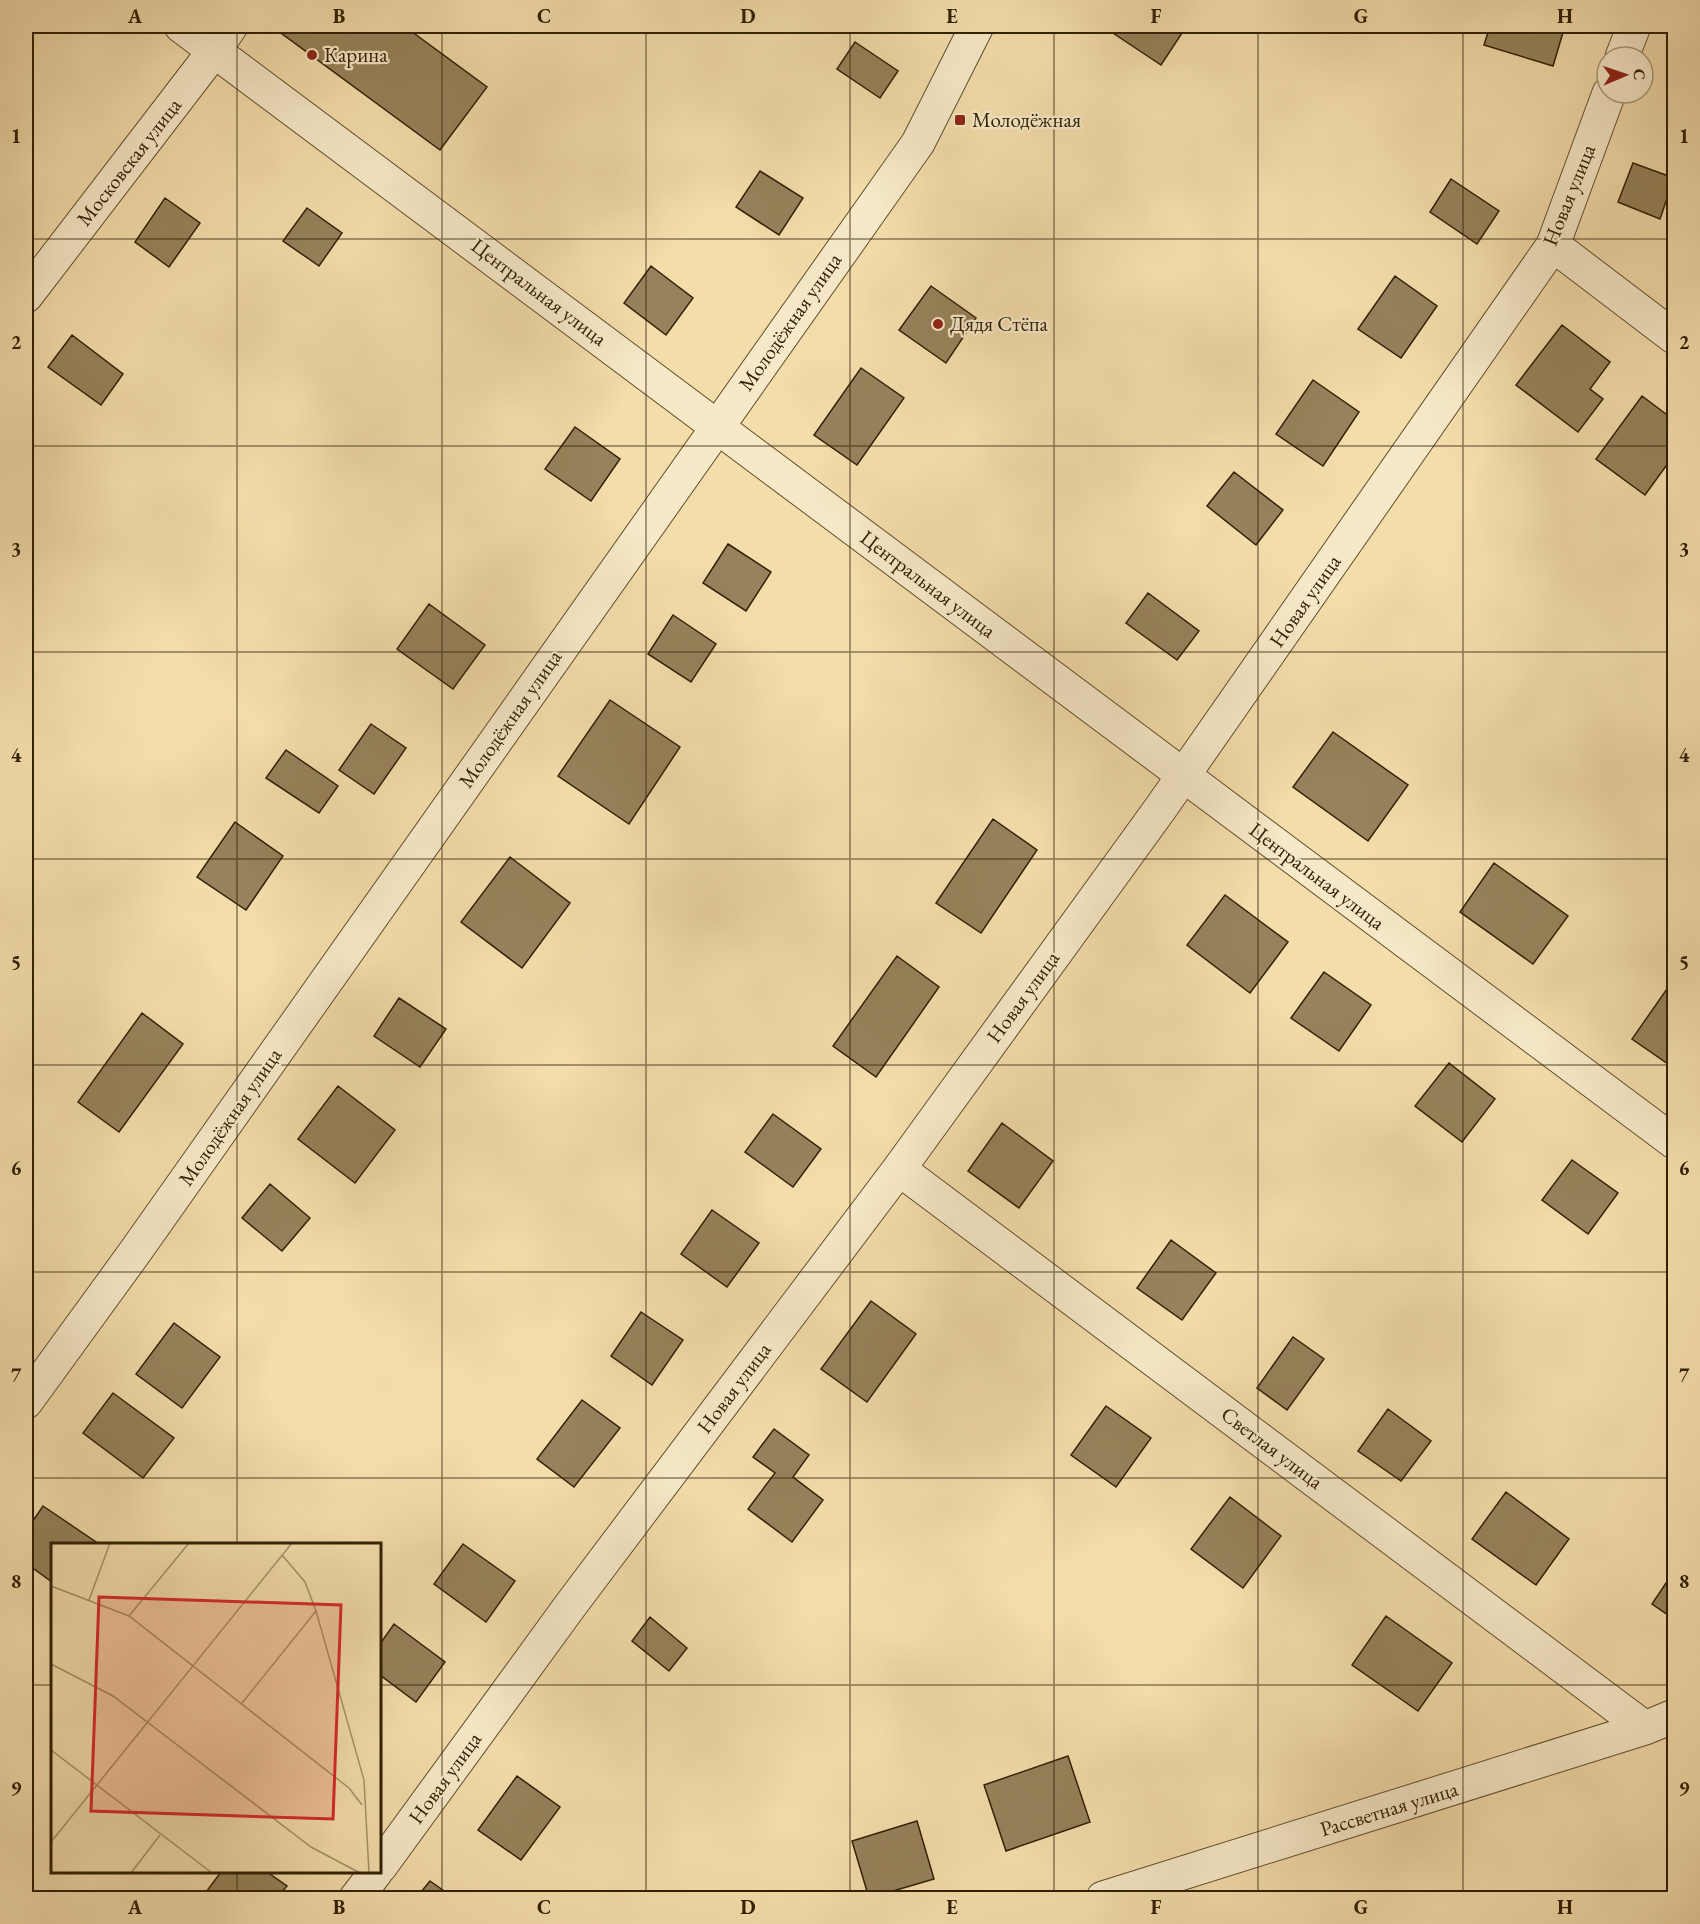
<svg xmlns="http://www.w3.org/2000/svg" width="1700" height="1924" viewBox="0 0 1700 1924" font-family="'EB Garamond',serif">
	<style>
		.building { fill: #96825b; stroke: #312005; stroke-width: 1.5 }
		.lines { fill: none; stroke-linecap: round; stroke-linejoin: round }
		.minor-casing { stroke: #624f2e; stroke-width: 35 }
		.minor { stroke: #f7e9c8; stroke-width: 33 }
		.grid { fill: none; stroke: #312005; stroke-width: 1.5; stroke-opacity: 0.55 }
		.poi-dot { fill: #8f2418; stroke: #f7e9c8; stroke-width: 2 }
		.labels { text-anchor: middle; stroke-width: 4.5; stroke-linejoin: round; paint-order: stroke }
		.poi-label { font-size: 21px; fill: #312005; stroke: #f7e9c8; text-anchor: start }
		.street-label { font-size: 21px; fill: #312005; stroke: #f7e9c8 }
		.inset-road { fill: none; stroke: #a59169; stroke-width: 1.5 }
		.view { fill: #d62828; fill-opacity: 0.15; stroke: #d62828; stroke-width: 3 }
		.inset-edge { fill: none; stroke: #312005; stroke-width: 3 }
		.neatline { fill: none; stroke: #312005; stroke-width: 2 }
		.grid-label { font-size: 20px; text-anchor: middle; font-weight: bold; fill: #312005 }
	</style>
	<rect width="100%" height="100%" fill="#f3ddab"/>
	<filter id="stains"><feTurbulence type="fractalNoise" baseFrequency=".00333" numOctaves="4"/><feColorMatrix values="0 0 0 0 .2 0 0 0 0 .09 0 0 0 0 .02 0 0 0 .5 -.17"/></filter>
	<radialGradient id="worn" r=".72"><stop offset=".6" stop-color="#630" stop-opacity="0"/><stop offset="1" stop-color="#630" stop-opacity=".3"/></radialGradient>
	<path class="building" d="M287,26H404L487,87L440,150L281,33Z
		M1109,26H1177L1184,30L1161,65L1107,29Z
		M1490,26H1565L1553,66L1484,45Z
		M855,42L898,71L880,98L837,69Z
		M1674,79V108L1667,106Z
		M1633,163L1674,178L1660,219L1618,202Z
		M760,171L803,198L779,235L736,207Z
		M1451,179L1499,211L1477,244L1430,212Z
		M165,198L200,223L169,267L135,242Z
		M307,208L342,233L319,266L283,241Z
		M651,266L693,298L666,335L624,303Z
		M1395,276L1437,306L1401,358L1358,329Z
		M931,286L976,318L946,363L899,330Z
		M1562,325L1610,362L1590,389L1603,399L1578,432L1516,385Z
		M72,335L123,374L101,405L48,367Z
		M861,368L904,398L857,465L814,435Z
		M1313,380L1359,412L1323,466L1276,434Z
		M1642,396L1674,420V455L1645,495L1596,459Z
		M575,427L620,459L591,501L545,469Z
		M1234,472L1283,510L1256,545L1207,506Z
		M728,544L771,572L746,611L703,583Z
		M1148,593L1199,631L1177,660L1126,623Z
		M429,604L485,645L453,689L397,649Z
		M673,615L716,644L691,682L648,654Z
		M610,700L680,747L629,824L558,776Z
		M371,724L406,748L374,794L339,770Z
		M1333,732L1408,785L1368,841L1293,787Z
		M286,750L338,786L319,813L266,778Z
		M993,819L1037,850L981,933L936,903Z
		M235,822L283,856L246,910L197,877Z
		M510,857L570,903L522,968L461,922Z
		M1494,863L1568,916L1533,964L1460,912Z
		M1225,895L1288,942L1250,993L1187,945Z
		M897,956L939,987L876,1077L833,1046Z
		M1324,972L1371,1005L1339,1051L1291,1018Z
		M1674,979V1068L1632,1039Z
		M399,998L446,1029L420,1067L374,1036Z
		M142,1013L183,1044L119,1132L78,1102Z
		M1449,1063L1495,1099L1462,1142L1415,1106Z
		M338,1086L395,1130L355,1183L298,1139Z
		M773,1114L821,1149L793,1187L745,1152Z
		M1002,1123L1053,1161L1019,1208L968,1171Z
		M1572,1160L1618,1193L1588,1234L1542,1200Z
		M270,1184L310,1218L282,1251L242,1218Z
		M712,1210L759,1243L727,1287L681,1254Z
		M1171,1240L1216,1273L1182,1320L1137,1288Z
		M871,1301L916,1334L867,1402L821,1369Z
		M641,1312L683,1340L652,1385L611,1356Z
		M174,1323L220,1357L182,1408L136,1374Z
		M1293,1337L1324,1359L1287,1410L1257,1388Z
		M113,1393L174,1438L143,1478L83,1433Z
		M582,1400L620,1428L574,1487L537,1459Z
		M1106,1406L1151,1438L1116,1487L1071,1455Z
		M1388,1409L1431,1441L1401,1481L1358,1451Z
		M774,1429L809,1455L793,1477L823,1500L792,1542L748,1509L775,1473L753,1457Z
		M1506,1492L1569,1539L1536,1585L1472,1539Z
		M1230,1497L1281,1536L1243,1588L1191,1549Z
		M43,1506L99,1544H52V1582L26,1563V1531Z
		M463,1544L515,1581L486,1622L434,1584Z
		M1674,1571V1619L1652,1604Z
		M1386,1616L1452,1663L1418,1711L1352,1665Z
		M650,1617L687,1648L669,1671L632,1641Z
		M394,1624L445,1662L416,1702L380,1675V1644Z
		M1068,1756L1090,1822L1006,1851L984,1785Z
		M517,1776L560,1807L521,1860L478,1830Z
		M917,1821L934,1879L869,1898L852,1841Z
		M221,1872H267L287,1886L277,1898H245L240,1895L238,1898H215L206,1892Z
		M430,1881L454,1898H416Z"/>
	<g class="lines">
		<defs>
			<path id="minor" d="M181,26L1674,1142
				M1622,57L1634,26
				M1553,245L1674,337
				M26,296L214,51L231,26
				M899,1169L1645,1728
				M26,1402L135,1252L918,143L977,26
				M380,1867L570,1606L899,1169L1160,809L1553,245L1609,93
				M356,1898L376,1872
				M1103,1898L1645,1728L1674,1716"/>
		</defs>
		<use href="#minor" class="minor-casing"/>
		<use href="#minor" class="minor"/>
	</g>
	<path class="grid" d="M237,26V1544M442,26V1898M646,26V1898M850,26V1898M1054,26V1898M1258,26V1898M1463,26V1898M26,239H1674M26,446H1674M26,652H1674M26,859H1674M26,1065H1674M26,1272H1674M26,1478H1674M26,1685H52M380,1685H1674M237,1872V1898"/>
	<g class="poi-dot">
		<circle cx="312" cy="55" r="6"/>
		<rect x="954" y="114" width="12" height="12" rx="3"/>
		<circle cx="938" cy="324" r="6"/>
	</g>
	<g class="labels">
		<g class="poi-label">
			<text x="324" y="62">Карина</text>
			<text x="972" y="127">Молодёжная</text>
			<text x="950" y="331">Дядя Стёпа</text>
		</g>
		<g class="street-label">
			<text transform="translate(129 162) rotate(-52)" y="7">Московская улица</text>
			<text transform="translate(1569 195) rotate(-68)" y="7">Новая улица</text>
			<text transform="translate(539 292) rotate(37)" y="7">Центральная улица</text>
			<text transform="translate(790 322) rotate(-55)" y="7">Молодёжная улица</text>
			<text transform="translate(928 584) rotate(37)" y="7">Центральная улица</text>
			<text transform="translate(1305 601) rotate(-55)" y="7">Новая улица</text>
			<text transform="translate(510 719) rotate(-55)" y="7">Молодёжная улица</text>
			<text transform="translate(1317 876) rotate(37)" y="7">Центральная улица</text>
			<text transform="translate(1023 997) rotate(-54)" y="7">Новая улица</text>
			<text transform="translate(230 1117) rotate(-55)" y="7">Молодёжная улица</text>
			<text transform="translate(734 1388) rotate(-53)" y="7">Новая улица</text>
			<text transform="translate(1272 1448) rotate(37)" y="7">Светлая улица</text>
			<text transform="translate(445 1778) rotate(-54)" y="7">Новая улица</text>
			<text transform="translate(1389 1809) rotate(-17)" y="7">Рассветная улица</text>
		</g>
	</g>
	<g transform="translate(51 1543)">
		<rect width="330" height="330" fill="#f3ddab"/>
		<path class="inset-road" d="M231,12L254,39L265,68L313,237L318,330M0,43L78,73L298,245L311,262M38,57L59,0M78,73L138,0M0,121L62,153L260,304L309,330M191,160L265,68M0,207L161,330M0,299L241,0M80,330L109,292"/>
		<path class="view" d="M48,54L290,62L282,276L40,268Z"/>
		<rect width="330" height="330" class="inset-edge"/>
	</g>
	<rect width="1700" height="1924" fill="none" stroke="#f3ddab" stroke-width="66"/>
	<g transform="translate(1625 75) rotate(88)"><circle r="28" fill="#f7e9c8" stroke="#a8997a" stroke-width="1.5"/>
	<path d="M0-4.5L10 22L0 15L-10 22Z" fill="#8f2418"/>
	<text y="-9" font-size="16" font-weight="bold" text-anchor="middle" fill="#312005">С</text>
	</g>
	<rect x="33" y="33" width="1634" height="1858" class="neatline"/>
	<g class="grid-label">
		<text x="135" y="23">A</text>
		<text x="339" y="23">B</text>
		<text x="544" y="23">C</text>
		<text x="748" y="23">D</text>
		<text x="952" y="23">E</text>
		<text x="1156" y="23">F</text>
		<text x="1361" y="23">G</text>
		<text x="1565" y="23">H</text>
		<text x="16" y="143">1</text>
		<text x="1684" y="143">1</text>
		<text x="16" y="349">2</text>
		<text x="1684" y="349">2</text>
		<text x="16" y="556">3</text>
		<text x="1684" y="556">3</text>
		<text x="16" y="762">4</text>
		<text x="1684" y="762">4</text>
		<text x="16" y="969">5</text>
		<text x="1684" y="969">5</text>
		<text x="16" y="1175">6</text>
		<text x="1684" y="1175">6</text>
		<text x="16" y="1382">7</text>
		<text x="1684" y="1382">7</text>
		<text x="16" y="1588">8</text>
		<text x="1684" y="1588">8</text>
		<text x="16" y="1795">9</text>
		<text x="1684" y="1795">9</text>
		<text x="135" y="1914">A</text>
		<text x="339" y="1914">B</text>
		<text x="544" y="1914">C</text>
		<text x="748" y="1914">D</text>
		<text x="952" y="1914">E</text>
		<text x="1156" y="1914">F</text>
		<text x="1361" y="1914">G</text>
		<text x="1565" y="1914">H</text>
	</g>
	<rect width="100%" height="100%" filter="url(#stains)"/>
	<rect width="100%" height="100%" fill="url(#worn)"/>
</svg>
